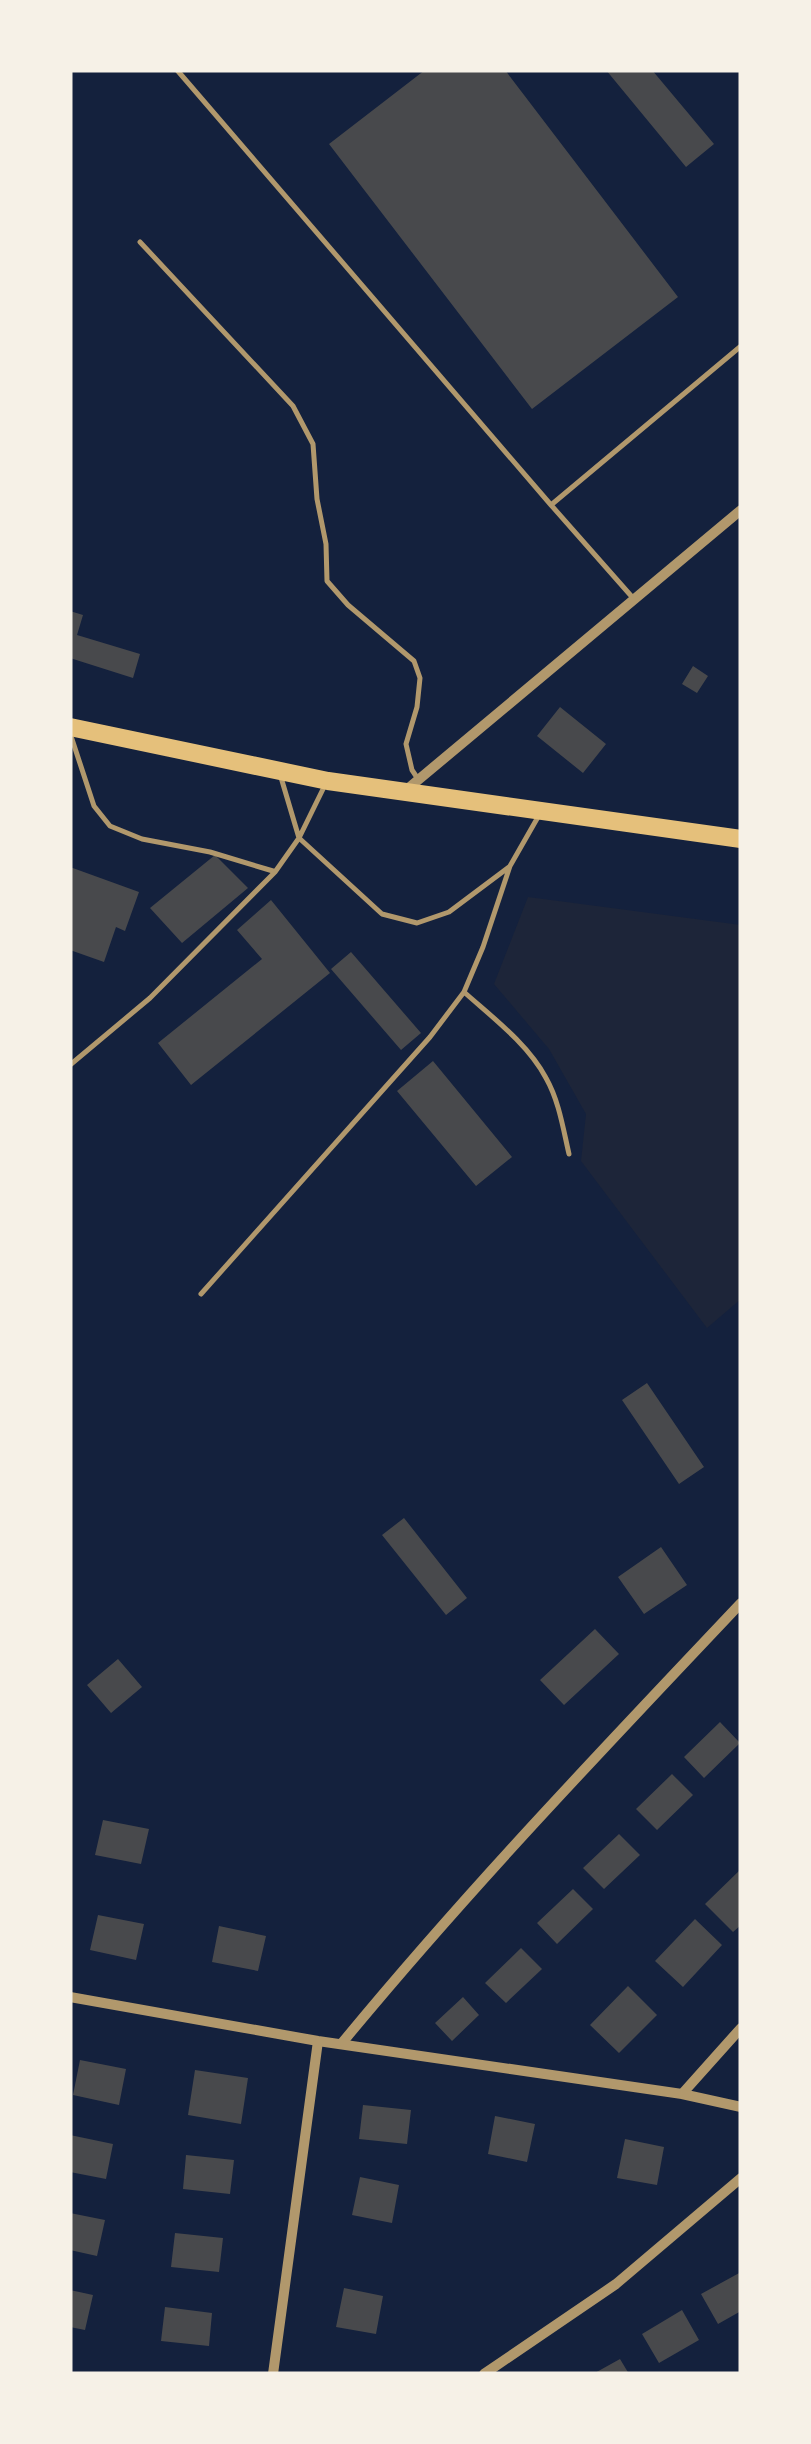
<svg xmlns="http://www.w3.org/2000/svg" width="811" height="2444" viewBox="0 0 811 2444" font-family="Manrope,sans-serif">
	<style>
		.green { fill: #1d2539 }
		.building { fill: #48494c }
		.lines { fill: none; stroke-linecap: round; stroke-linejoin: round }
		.service { stroke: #b1986c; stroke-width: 5 }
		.minor { stroke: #b1986c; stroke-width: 10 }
		.primary { stroke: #e5c07b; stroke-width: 18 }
	</style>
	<rect width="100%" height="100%" fill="#14213d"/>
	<path class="green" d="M528,897L741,925V1299L707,1328L581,1161L586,1114L549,1049L494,984Z"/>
	<path class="building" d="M425,70H505L678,297L532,409L329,144Z
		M606,70H652L714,144L686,167Z
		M70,611L83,615L77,635L140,654L133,678L70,658Z
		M693,666L708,676L697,693L682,684Z
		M560,707L606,744L583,773L537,736Z
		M215,855L248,888L182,943L150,908Z
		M70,867L139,892L125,931L116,927L104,962L70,950Z
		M271,900L330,973L191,1085L158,1043L262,959L237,930Z
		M351,952L421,1033L401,1050L331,969Z
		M433,1061L512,1157L476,1186L397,1091Z
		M647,1383L704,1467L679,1484L622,1400Z
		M404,1518L467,1598L446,1615L382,1535Z
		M661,1547L687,1585L644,1614L618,1577Z
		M595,1629L619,1654L564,1705L540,1680Z
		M118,1659L142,1687L111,1713L87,1685Z
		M720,1722L740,1743L704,1778L684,1757Z
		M672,1774L693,1795L657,1830L636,1809Z
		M103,1820L149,1829L141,1864L95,1855Z
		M619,1834L640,1855L604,1889L583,1868Z
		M741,1869V1925L733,1932L705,1904Z
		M573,1889L593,1909L557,1944L537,1923Z
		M98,1915L144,1924L136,1960L90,1950Z
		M695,1919L722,1945L683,1987L655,1961Z
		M219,1926L266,1936L258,1971L212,1962Z
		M521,1948L542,1969L506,2003L485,1983Z
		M628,1986L657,2015L619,2053L590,2025Z
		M463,1997L479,2015L452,2041L435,2023Z
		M80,2060L126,2069L119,2105L73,2095Z
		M195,2070L248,2078L241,2124L188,2115Z
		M363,2105L411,2110L407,2144L359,2139Z
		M495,2116L535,2124L527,2162L488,2154Z
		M70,2135L113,2144L106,2179L70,2172Z
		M625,2139L664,2147L657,2185L617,2178Z
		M186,2155L234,2160L230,2194L183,2189Z
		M360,2177L399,2185L392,2223L352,2215Z
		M70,2213L105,2220L97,2256L70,2250Z
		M175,2233L223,2238L219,2272L171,2267Z
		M741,2272V2311L718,2324L701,2294Z
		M344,2288L383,2296L376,2334L336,2327Z
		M70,2290L93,2295L85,2330L70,2327Z
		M165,2307L212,2313L209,2346L161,2341Z
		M682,2310L699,2340L659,2363L642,2334Z
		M620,2359L629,2374H593Z"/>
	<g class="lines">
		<path class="service" d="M177,70L551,505
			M140,242L293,406L313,444L317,499L326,544L327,581L348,605L414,661L420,678L417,707L406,744L412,770L418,779
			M633,598L551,505L741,346
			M70,733L94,806L110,826L142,839L210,852L273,871
			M280,774L299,838L382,914L417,923L449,912L509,867
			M464,992C492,1017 528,1044 546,1078C559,1101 563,1128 569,1154
			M70,1065L150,998L275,872L299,838L325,785
			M201,1294L430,1037L464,992L483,947L510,866L538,817"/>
		<path class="minor" d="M405,791L741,510
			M70,1997L318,2041L682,2094L741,2107
			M342,2043C468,1890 605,1747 741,1603
			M682,2094L741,2028
			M273,2374L318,2041
			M484,2374L616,2284L741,2178"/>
		<path class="primary" d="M70,727L328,781L741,839"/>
	</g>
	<rect width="811" height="2444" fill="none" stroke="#f6f1e7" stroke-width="145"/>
</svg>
